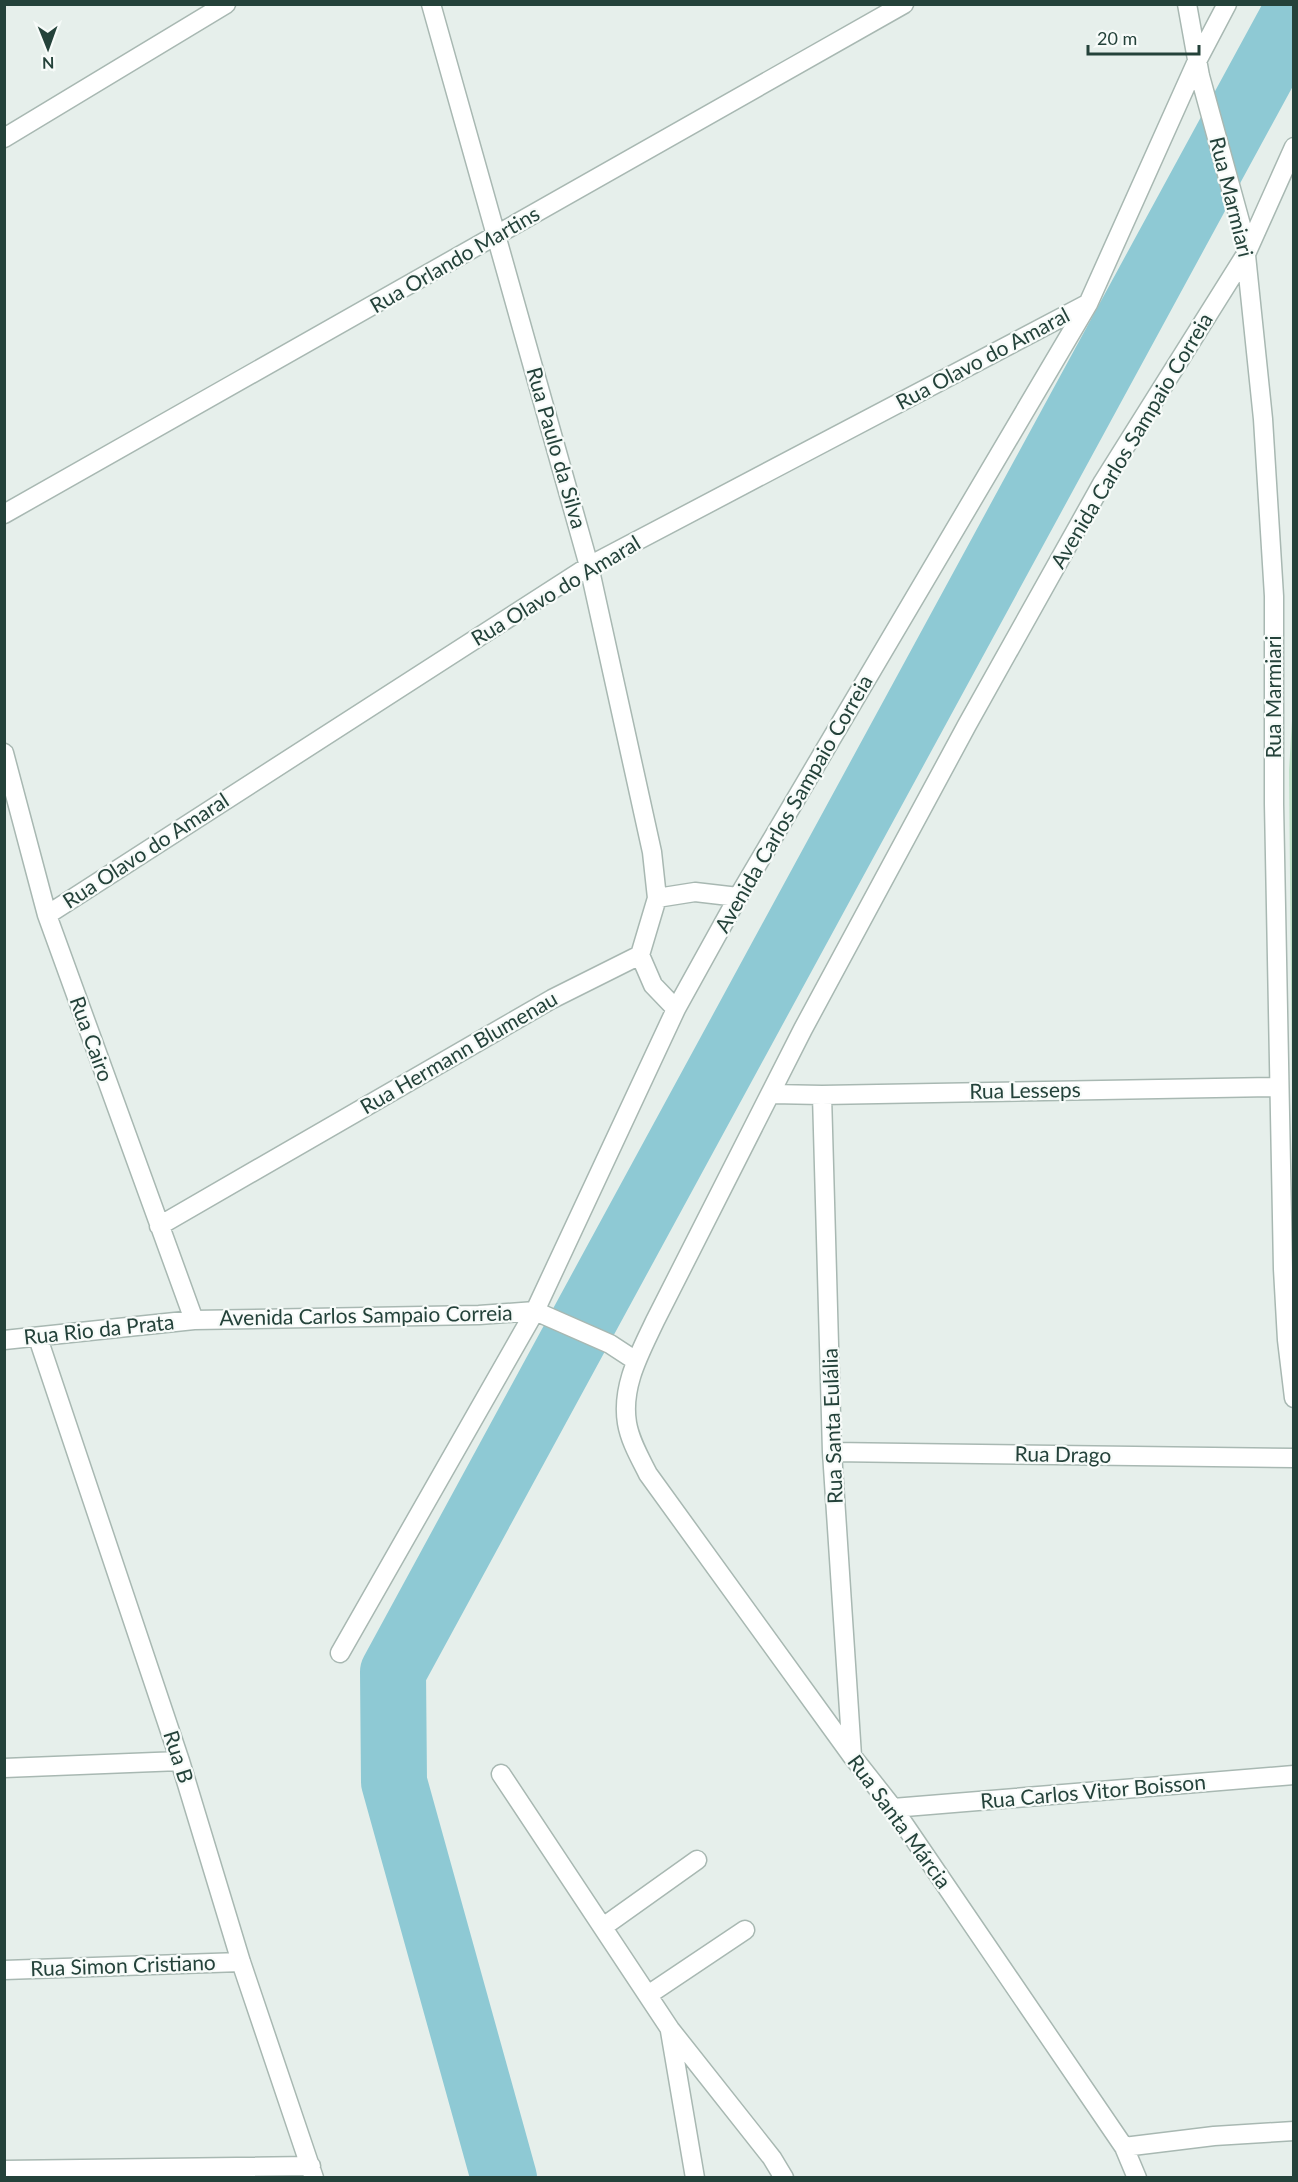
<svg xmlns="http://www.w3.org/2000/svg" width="1298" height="2182" viewBox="0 0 1298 2182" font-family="Lato,sans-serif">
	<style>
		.green { fill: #bfe0c8 }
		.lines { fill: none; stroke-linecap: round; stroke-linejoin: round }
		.river { stroke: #8ec9d4; stroke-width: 66 }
		.minor-casing { stroke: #a8b8b2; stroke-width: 21 }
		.minor { stroke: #fff; stroke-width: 18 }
		.labels { text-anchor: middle; stroke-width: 4.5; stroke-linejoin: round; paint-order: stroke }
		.street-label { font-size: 21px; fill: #24423a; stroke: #f7fbf9 }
	</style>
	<rect width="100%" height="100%" fill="#e6efeb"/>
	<path class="green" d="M1293,705H1294L1293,1196L1289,770Z"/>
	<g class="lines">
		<path class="river" d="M504,2178L394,1782L393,1672L1294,15"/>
		<defs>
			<path id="minor" d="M431,4L589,566L652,852L657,898
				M1187,4L1200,76L1244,236L1263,419L1274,596V804L1283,1269L1287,1340L1294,1398
				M4,138L226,4
				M4,514L904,4
				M4,753L47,915L194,1320
				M47,915L589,566L1087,304
				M640,955L653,985L676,1009
				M772,1094L822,1095L1279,1087
				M822,1095L832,1452L852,1756
				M159,1226L552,999L640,955L657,898L695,892L738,897
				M38,1338L180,1761L241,1962L314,2178
				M4,1340L194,1320L479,1315L535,1311L676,1009L738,897L1088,304L1197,61L1227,4
				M832,1452L1294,1458
				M340,1653L535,1311L610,1344L636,1361
				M4,1768L180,1761
				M501,1774L670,2029L772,2158L784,2178
				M893,1808L1294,1775
				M603,1927L697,1860
				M4,1970L241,1962
				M648,1995L745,1930
				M670,2031L695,2178
				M1124,2147L1214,2136L1294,2131
				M4,2170L311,2166
				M1137,2178L1124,2147L893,1808L852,1756L648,1474C640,1458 630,1441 627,1423C621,1386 640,1353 655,1321L803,1029L967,725L1103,482L1246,254L1294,147"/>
		</defs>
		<use href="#minor" class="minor-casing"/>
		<use href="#minor" class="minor"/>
	</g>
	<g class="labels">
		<g class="street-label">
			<text transform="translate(1231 197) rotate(76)" y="7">Rua Marmiari</text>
			<text transform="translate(455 260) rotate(-30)" y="7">Rua Orlando Martins</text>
			<text transform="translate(983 359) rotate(-28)" y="7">Rua Olavo do Amaral</text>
			<text transform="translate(1132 441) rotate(-59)" y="7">Avenida Carlos Sampaio Correia</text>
			<text transform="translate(556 448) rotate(74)" y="7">Rua Paulo da Silva</text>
			<text transform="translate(556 591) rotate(-31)" y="7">Rua Olavo do Amaral</text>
			<text transform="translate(1274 697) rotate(-90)" y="7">Rua Marmiari</text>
			<text transform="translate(794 804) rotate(-60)" y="7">Avenida Carlos Sampaio Correia</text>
			<text transform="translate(146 851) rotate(-33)" y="7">Rua Olavo do Amaral</text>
			<text transform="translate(91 1039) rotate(70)" y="7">Rua Cairo</text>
			<text transform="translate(459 1053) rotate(-30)" y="7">Rua Hermann Blumenau</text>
			<text transform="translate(1025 1091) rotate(-1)" y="7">Rua Lesseps</text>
			<text transform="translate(366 1316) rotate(-1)" y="7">Avenida Carlos Sampaio Correia</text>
			<text transform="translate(99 1330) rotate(-6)" y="7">Rua Rio da Prata</text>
			<text transform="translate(833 1426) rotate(-92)" y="7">Rua Santa Eulália</text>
			<text transform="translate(1063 1455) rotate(1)" y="7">Rua Drago</text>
			<text transform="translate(178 1757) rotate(72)" y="7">Rua B</text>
			<text transform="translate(1093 1792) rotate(-5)" y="7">Rua Carlos Vitor Boisson</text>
			<text transform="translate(899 1822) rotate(54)" y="7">Rua Santa Márcia</text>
			<text transform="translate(123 1966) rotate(-2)" y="7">Rua Simon Cristiano</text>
		</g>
	</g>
	<rect width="1298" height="2182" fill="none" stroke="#24423a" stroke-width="12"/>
	<g transform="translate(48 48) rotate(179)" stroke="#f7fbf9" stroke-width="4.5" paint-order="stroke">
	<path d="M0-4.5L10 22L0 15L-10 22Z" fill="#24423a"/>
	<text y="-9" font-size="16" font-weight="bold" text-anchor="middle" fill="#24423a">N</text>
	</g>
	<path d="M1088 45v9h111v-9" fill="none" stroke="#24423a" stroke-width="3"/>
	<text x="1097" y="45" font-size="18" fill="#24423a" stroke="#f7fbf9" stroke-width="4.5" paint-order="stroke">20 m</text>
</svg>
